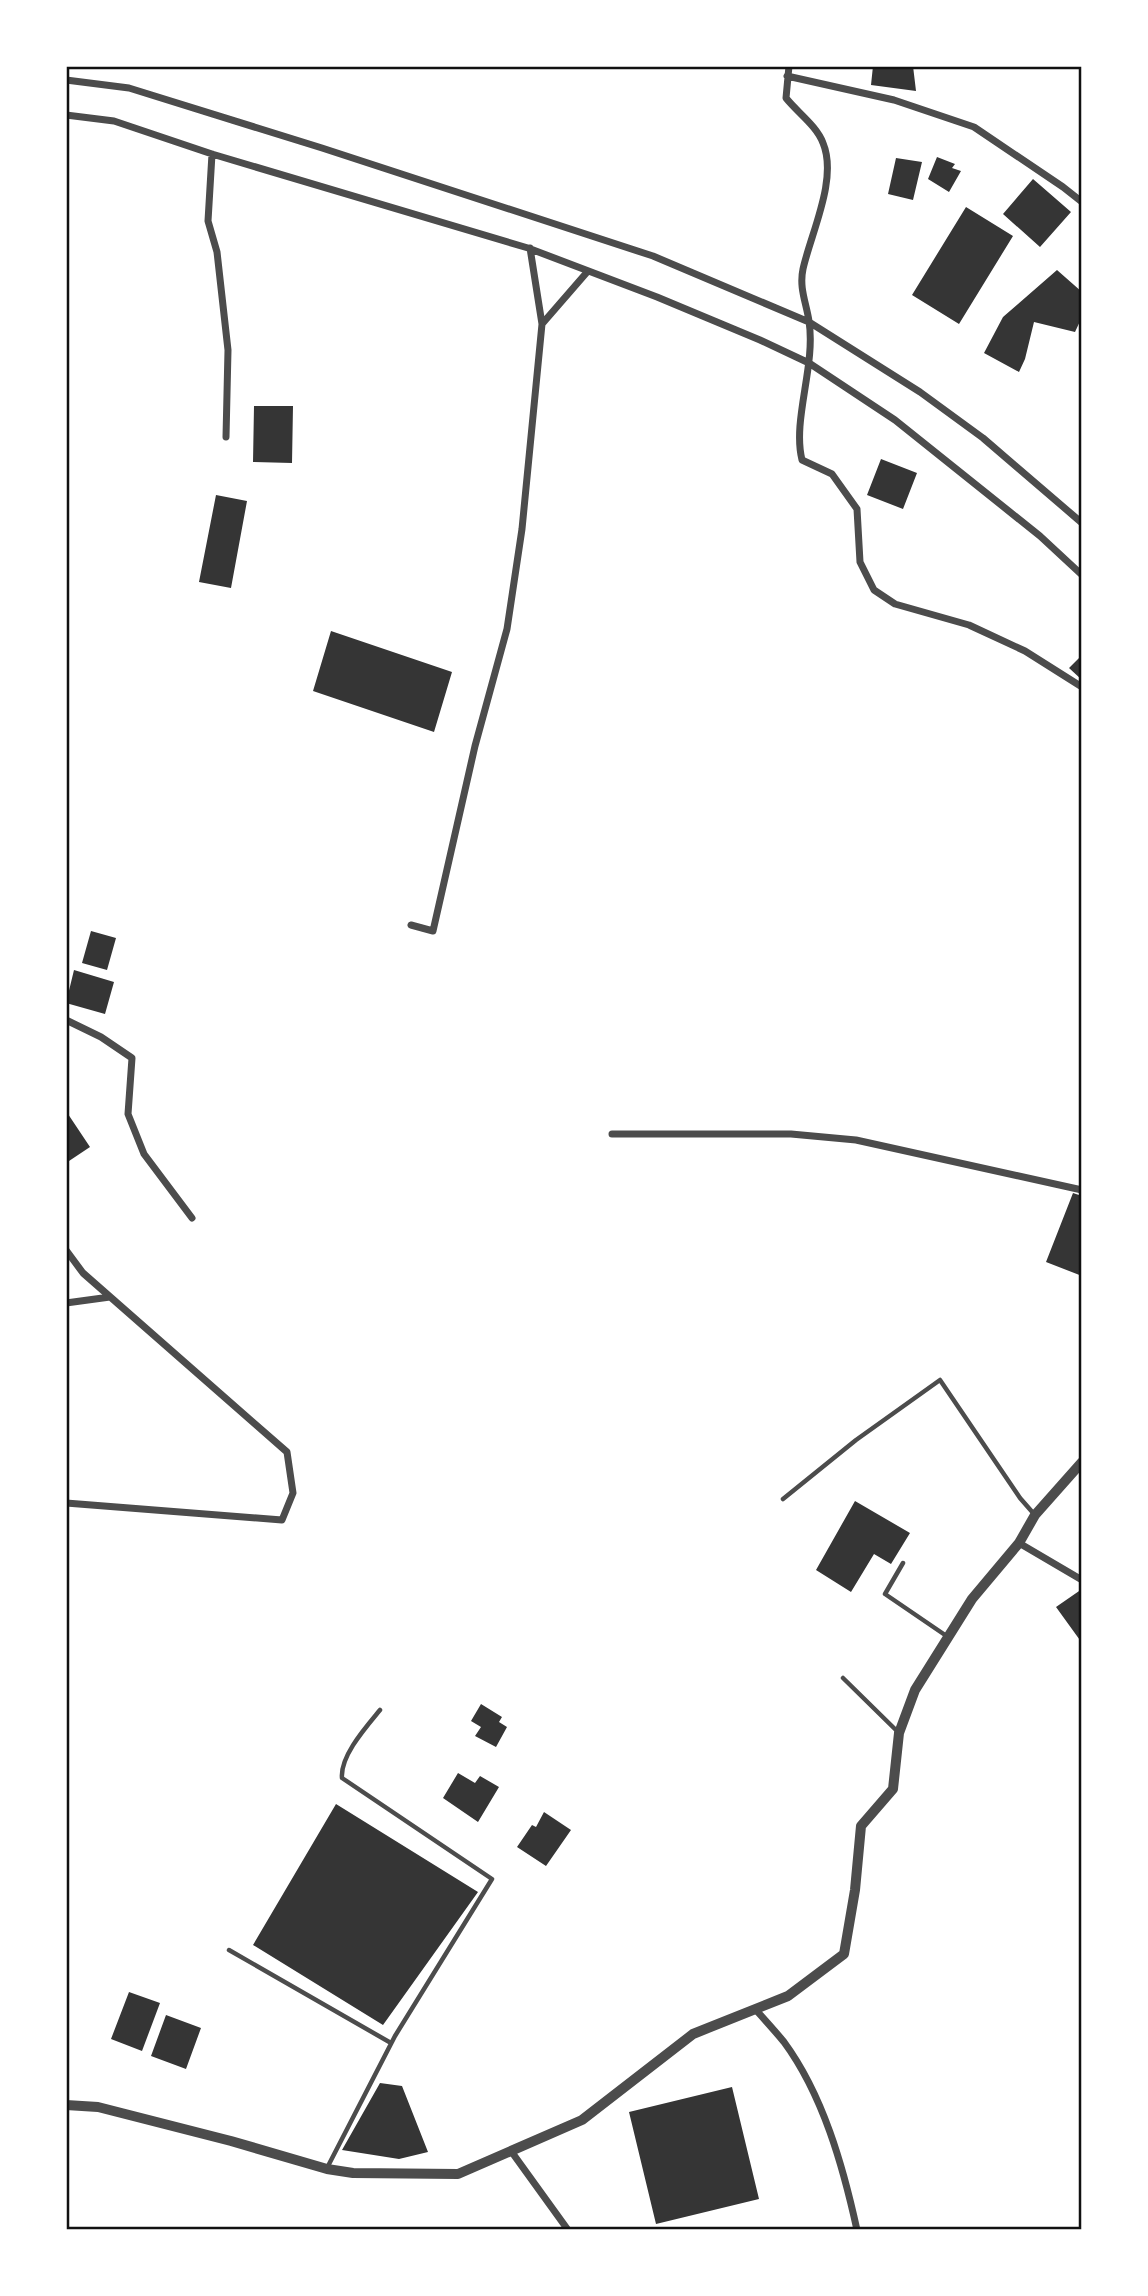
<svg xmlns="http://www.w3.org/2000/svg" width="1148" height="2296" viewBox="0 0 1148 2296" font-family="'Sofia Sans Condensed',sans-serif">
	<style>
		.building { fill: #353535 }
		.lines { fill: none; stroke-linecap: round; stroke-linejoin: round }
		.service { stroke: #4c4c4c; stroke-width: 4.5 }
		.minor { stroke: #4c4c4c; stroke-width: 7 }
		.tertiary { stroke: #4c4c4c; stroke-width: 10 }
		.neatline { fill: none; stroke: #111; stroke-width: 2.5 }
	</style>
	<rect width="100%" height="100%" fill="#fff"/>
	<path class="building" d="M873,66H913L916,91L871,85Z
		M937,157L955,164L952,168L961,171L949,192L928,179Z
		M896,158L922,162L913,200L888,194Z
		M1033,179L1071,212L1040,247L1003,214Z
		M966,207L1013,236L959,324L912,295Z
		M1057,270L1082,292V317L1075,332L1034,322L1025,359L1019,372L984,353L1003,317Z
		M254,406H293L292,463L253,462Z
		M881,459L917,473L903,509L867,495Z
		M216,495L247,501L231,588L199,582Z
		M331,631L452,672L434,732L313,691Z
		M1082,655V680L1069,668Z
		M91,931L116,938L107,970L82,963Z
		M74,970L114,982L105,1014L66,1003Z
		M66,1111L90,1147L66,1163Z
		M1073,1193L1082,1196V1276L1046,1262Z
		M855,1501L910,1533L891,1564L874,1554L851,1592L816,1570Z
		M1082,1589V1643L1056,1607Z
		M481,1704L502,1717L499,1722L507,1727L496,1747L475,1736L481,1727L471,1721Z
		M458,1773L475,1783L480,1776L499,1787L478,1822L443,1798Z
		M336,1804L478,1892L383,2025L253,1945Z
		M544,1812L571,1830L546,1866L517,1847L532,1825L536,1827Z
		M129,1992L160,2003L142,2051L111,2039Z
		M166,2015L201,2028L186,2069L151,2056Z
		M380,2083L402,2086L428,2152L399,2159L342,2150Z
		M732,2087L759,2199L656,2224L629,2112Z"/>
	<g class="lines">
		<path class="service" d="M783,1499L856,1440L940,1380L1020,1498L1034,1514
			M903,1563L885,1594L948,1637
			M843,1678L898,1732
			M229,1950L391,2043
			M327,2168L395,2036L492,1879L342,1778C340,1756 366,1727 380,1710"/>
		<path class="minor" d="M789,66L786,98C797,112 817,126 823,143C838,179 811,233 803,269C799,288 806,302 809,321C816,366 792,420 802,460L832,474L857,509L860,562L874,590L895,604L969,625L1025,651L1082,687
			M787,76L894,100L974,127L1063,187L1082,202
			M66,80L129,88L322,148L653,256L809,322L920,392L983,438L1082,523
			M66,115L114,121L212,154L528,248L657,297L760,340L809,363L895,420L1040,536L1082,575
			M212,154L208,221L217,252L228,350L226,437
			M530,248L542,324L588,271
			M411,925L433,931L475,746L507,629L522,529L542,324
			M66,1020L101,1037L132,1058L128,1114L144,1154L192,1218
			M612,1134H791L856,1140L1082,1190
			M66,1250L83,1273L287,1452L293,1493L282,1520L66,1503
			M66,1303L110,1297
			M1019,1543L1082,1580
			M755,2009C765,2020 775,2031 784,2042C823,2095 843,2166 857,2230
			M511,2151L568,2230"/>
		<path class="tertiary" d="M66,2105L98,2107L231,2141L327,2169L353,2173L458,2174L582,2120L693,2034L788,1996L844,1954L855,1890L861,1826L893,1789L899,1733L915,1690L972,1599L1019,1543L1035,1515L1082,1462"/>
	</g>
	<rect width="1148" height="2296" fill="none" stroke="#ffffff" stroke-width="136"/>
	<rect x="68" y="68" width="1012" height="2160" class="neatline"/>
</svg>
